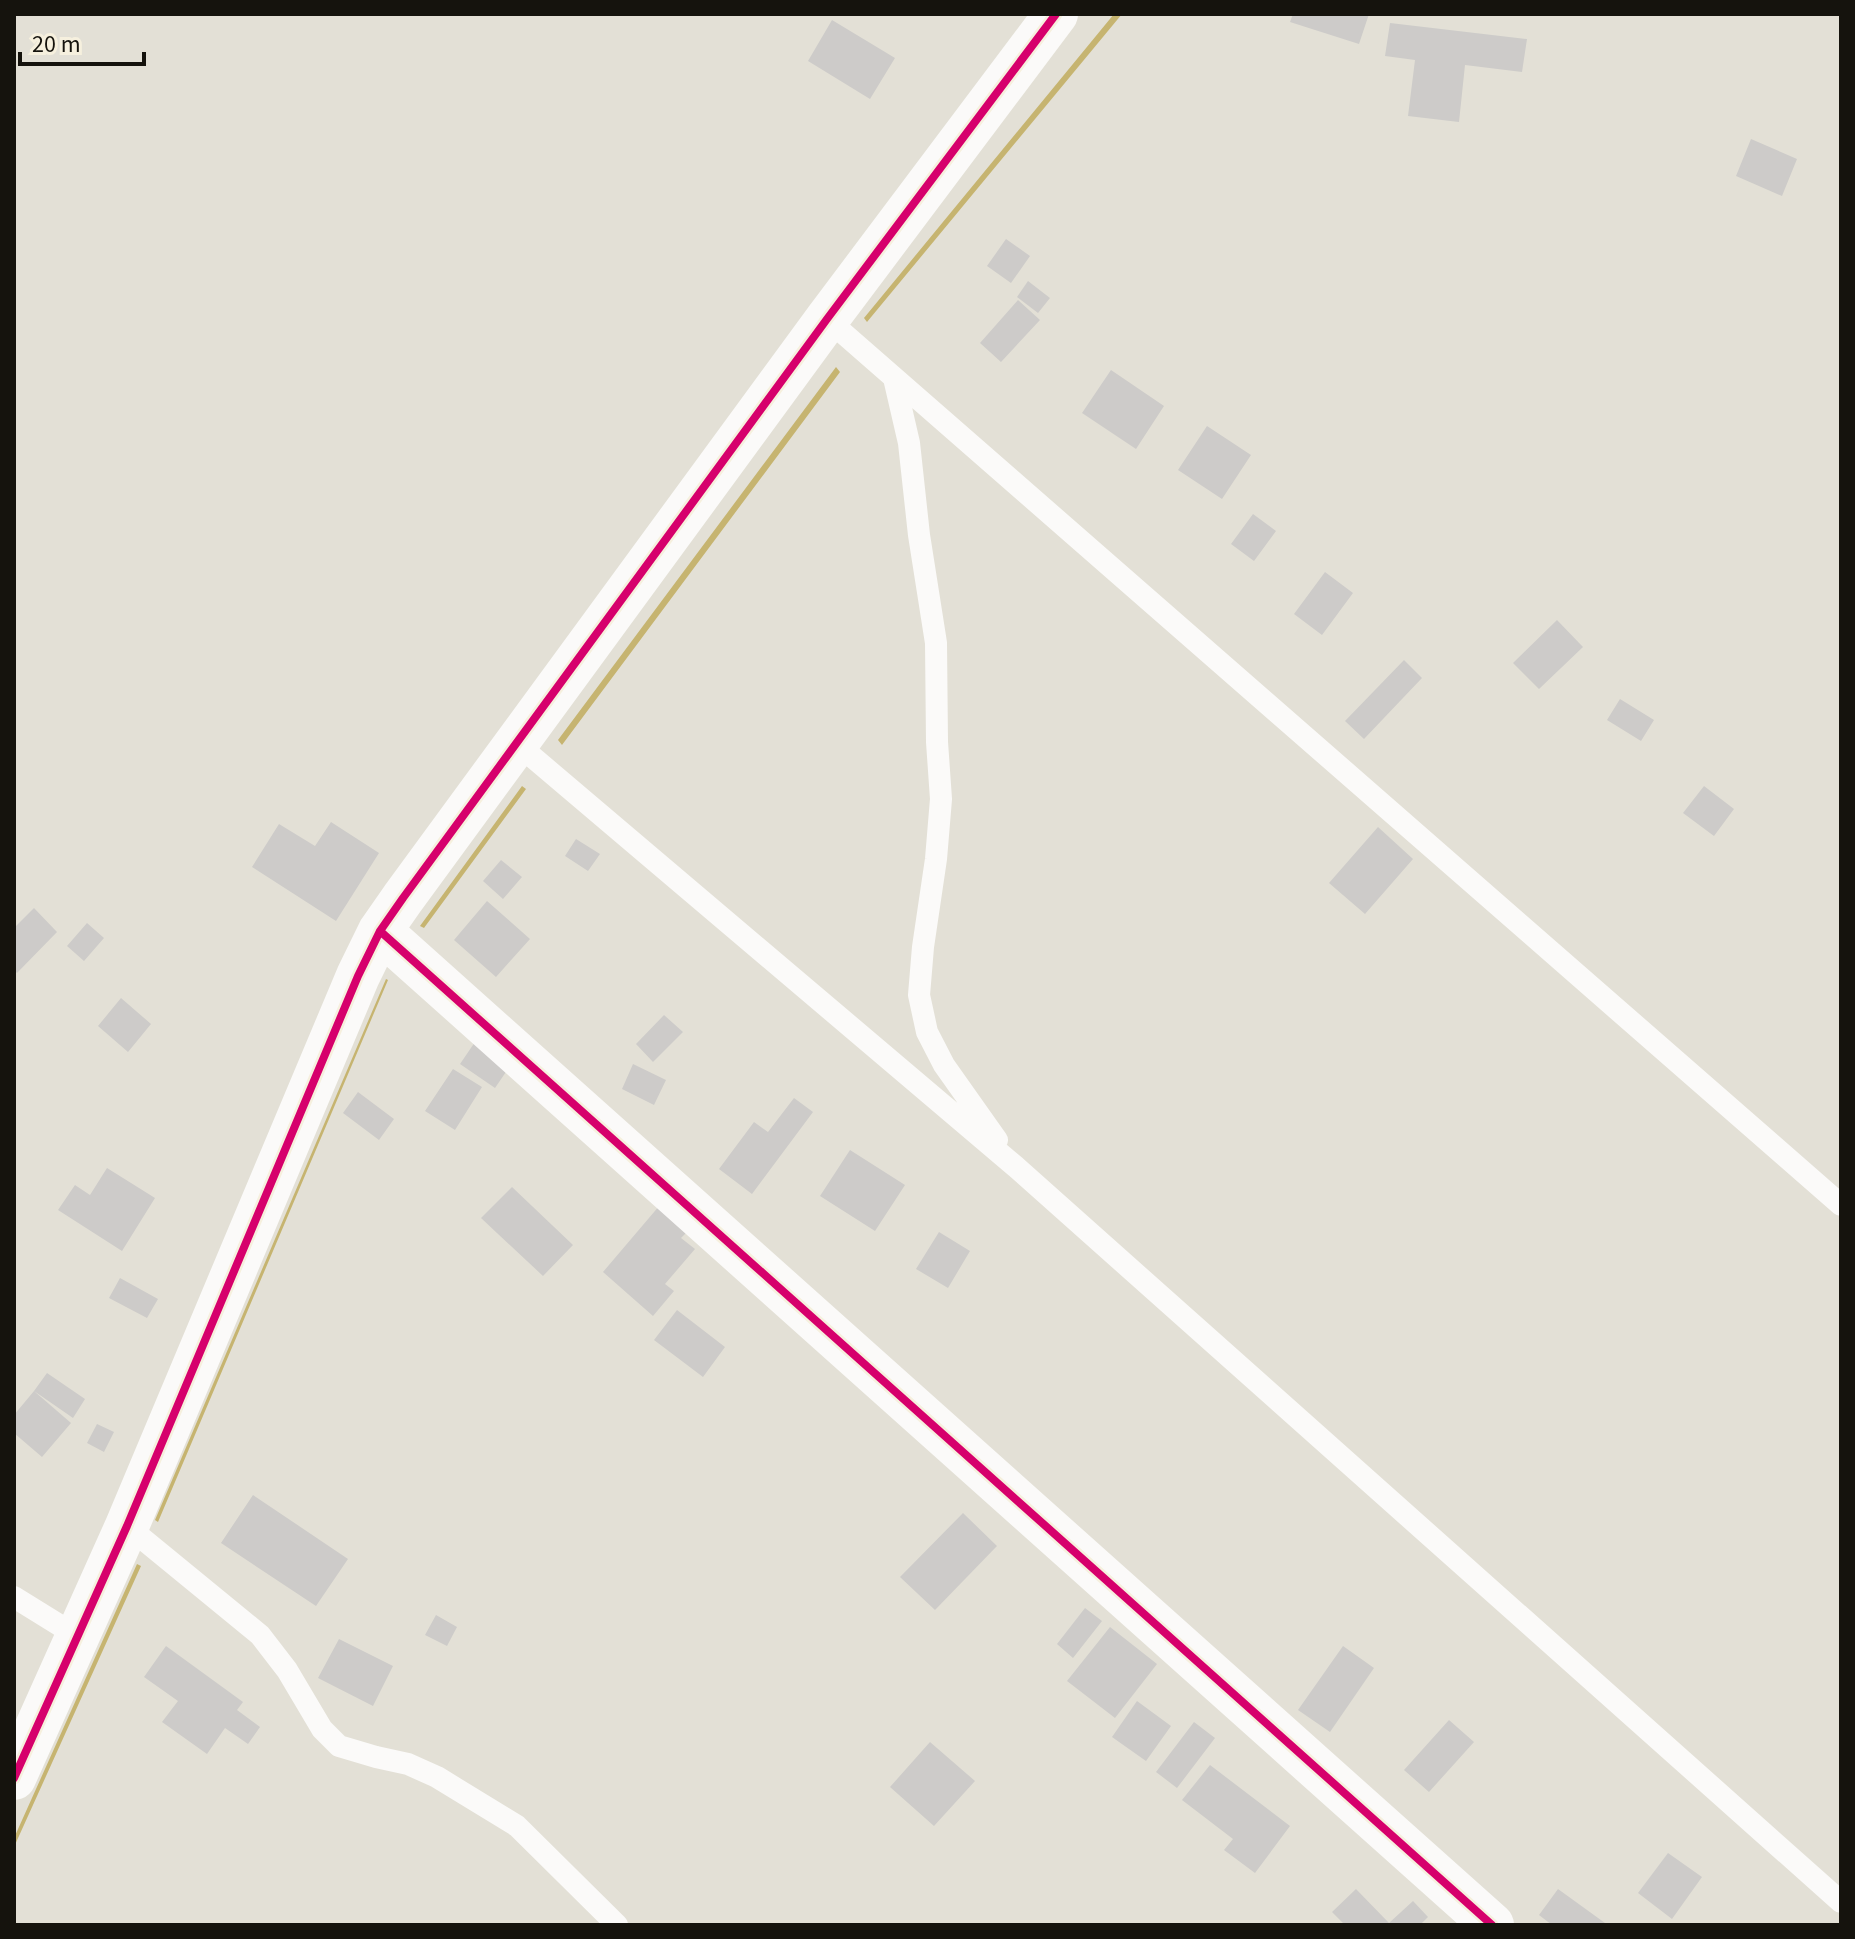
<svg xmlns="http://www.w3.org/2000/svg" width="1855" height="1939" viewBox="0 0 1855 1939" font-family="'Source Sans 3',sans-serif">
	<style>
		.water { fill: #c6b470 }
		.building { fill: #cdcbc9 }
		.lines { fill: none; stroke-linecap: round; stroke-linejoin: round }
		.service { stroke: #fbfaf9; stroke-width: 22 }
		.minor { stroke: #fbfaf9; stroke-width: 44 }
		.cycleway-casing { stroke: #f6f0de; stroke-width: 13 }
		.cycleway { stroke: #d6006c; stroke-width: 8 }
	</style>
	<rect width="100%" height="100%" fill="#e3e0d6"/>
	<path class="water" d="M1114,14H1122L867,322L864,318Z
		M836,367L840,372L562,745L558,740Z
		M522,786L526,789L424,928L420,926Z
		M386,979L388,980L158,1522L155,1520Z
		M137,1564L141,1566L14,1847V1838Z"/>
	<path class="building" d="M1293,14H1369L1359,44L1290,22Z
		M832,20L895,58L870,99L808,61Z
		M1390,23L1527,39L1522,72L1465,65L1459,122L1408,116L1415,60L1385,56Z
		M1751,139L1797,159L1782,196L1736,176Z
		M1006,239L1030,256L1011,283L987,266Z
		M1028,281L1050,298L1038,313L1017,297Z
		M1018,300L1040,320L1001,362L980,343Z
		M1111,370L1164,406L1136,449L1082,413Z
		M1207,426L1251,455L1222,499L1178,470Z
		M1253,514L1276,531L1254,561L1231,544Z
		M1325,572L1353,593L1322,635L1294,614Z
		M1557,620L1583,647L1539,689L1513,663Z
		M1404,660L1422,678L1364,739L1345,721Z
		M1620,699L1654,720L1641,741L1607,720Z
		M1704,786L1734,809L1714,836L1683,813Z
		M331,822L379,853L336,921L252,867L279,824L315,846Z
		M1378,827L1413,859L1365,914L1329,883Z
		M576,839L600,854L588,871L565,856Z
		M501,860L522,877L503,899L483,881Z
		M487,901L530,939L496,977L454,940Z
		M34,908L57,932L17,973L14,970V928Z
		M87,923L104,938L84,961L67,946Z
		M121,998L151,1024L128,1052L98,1026Z
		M664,1015L683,1032L653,1062L636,1044Z
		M475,1042L510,1066L495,1088L460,1064Z
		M633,1064L666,1080L654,1105L622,1089Z
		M453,1069L482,1087L455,1130L425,1111Z
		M358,1092L394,1119L379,1140L343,1113Z
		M794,1098L813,1112L752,1194L719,1169L754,1122L768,1132Z
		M850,1150L905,1185L875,1231L820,1196Z
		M107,1168L155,1198L122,1251L58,1210L75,1185L90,1195Z
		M512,1187L573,1245L543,1276L481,1218Z
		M660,1205L689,1230L681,1238L695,1249L665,1284L674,1291L653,1316L603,1272Z
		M939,1232L970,1251L948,1288L916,1269Z
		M120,1278L158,1299L147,1318L109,1298Z
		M677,1310L725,1347L703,1377L654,1340Z
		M47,1373L85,1399L73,1418L34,1391Z
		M34,1391L71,1423L42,1457L14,1433V1415Z
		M97,1424L114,1432L104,1452L87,1443Z
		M253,1495L348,1559L316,1606L221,1543Z
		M963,1513L997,1546L935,1610L900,1577Z
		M1085,1608L1102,1621L1073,1658L1057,1644Z
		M436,1615L457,1627L447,1646L425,1635Z
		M1110,1627L1157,1664L1115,1718L1067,1681Z
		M339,1639L393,1666L373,1706L318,1678Z
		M166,1646L243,1702L237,1710L260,1727L248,1744L225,1728L207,1754L162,1722L178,1701L144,1677Z
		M1343,1646L1374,1668L1330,1732L1298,1710Z
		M1137,1701L1171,1726L1146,1761L1112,1737Z
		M1449,1720L1474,1742L1429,1792L1404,1770Z
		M1194,1722L1215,1738L1177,1788L1156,1772Z
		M930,1742L975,1781L934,1826L890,1787Z
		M1210,1765L1290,1826L1255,1873L1224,1850L1233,1839L1182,1800Z
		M1668,1853L1702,1877L1672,1919L1638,1893Z
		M1356,1889L1389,1923L1413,1901L1428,1917L1420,1925H1345L1332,1912Z
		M1558,1889L1605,1923L1603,1925H1552L1539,1915Z"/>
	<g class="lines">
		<path class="service" d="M827,319L1841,1205
			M894,378L909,443L919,535L936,643L937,742L941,799L936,859L923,947L919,995L927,1032L944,1065L997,1140
			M516,743L1016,1167L1841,1902
			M127,1526L260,1635L287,1670L322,1729L339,1746L376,1757L408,1764L437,1777L517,1826L617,1925
			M14,1597L77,1636"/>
		<path class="minor" d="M380,931L1492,1925
			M14,1778L127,1526L358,976L380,931L403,898L827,319L1056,14"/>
		<defs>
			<path id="cycleway" d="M380,931L1492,1925
				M14,1778L127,1526L358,976L380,931L403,898L827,319L1056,14"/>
		</defs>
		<use href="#cycleway" class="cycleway-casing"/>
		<use href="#cycleway" class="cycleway"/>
	</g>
	<rect width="1855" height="1939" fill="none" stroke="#15130d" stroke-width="32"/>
	<path d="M20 52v12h124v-12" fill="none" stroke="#15130d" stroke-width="4"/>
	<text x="32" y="52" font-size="24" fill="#15130d" stroke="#f6f0de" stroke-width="6" paint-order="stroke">20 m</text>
</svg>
